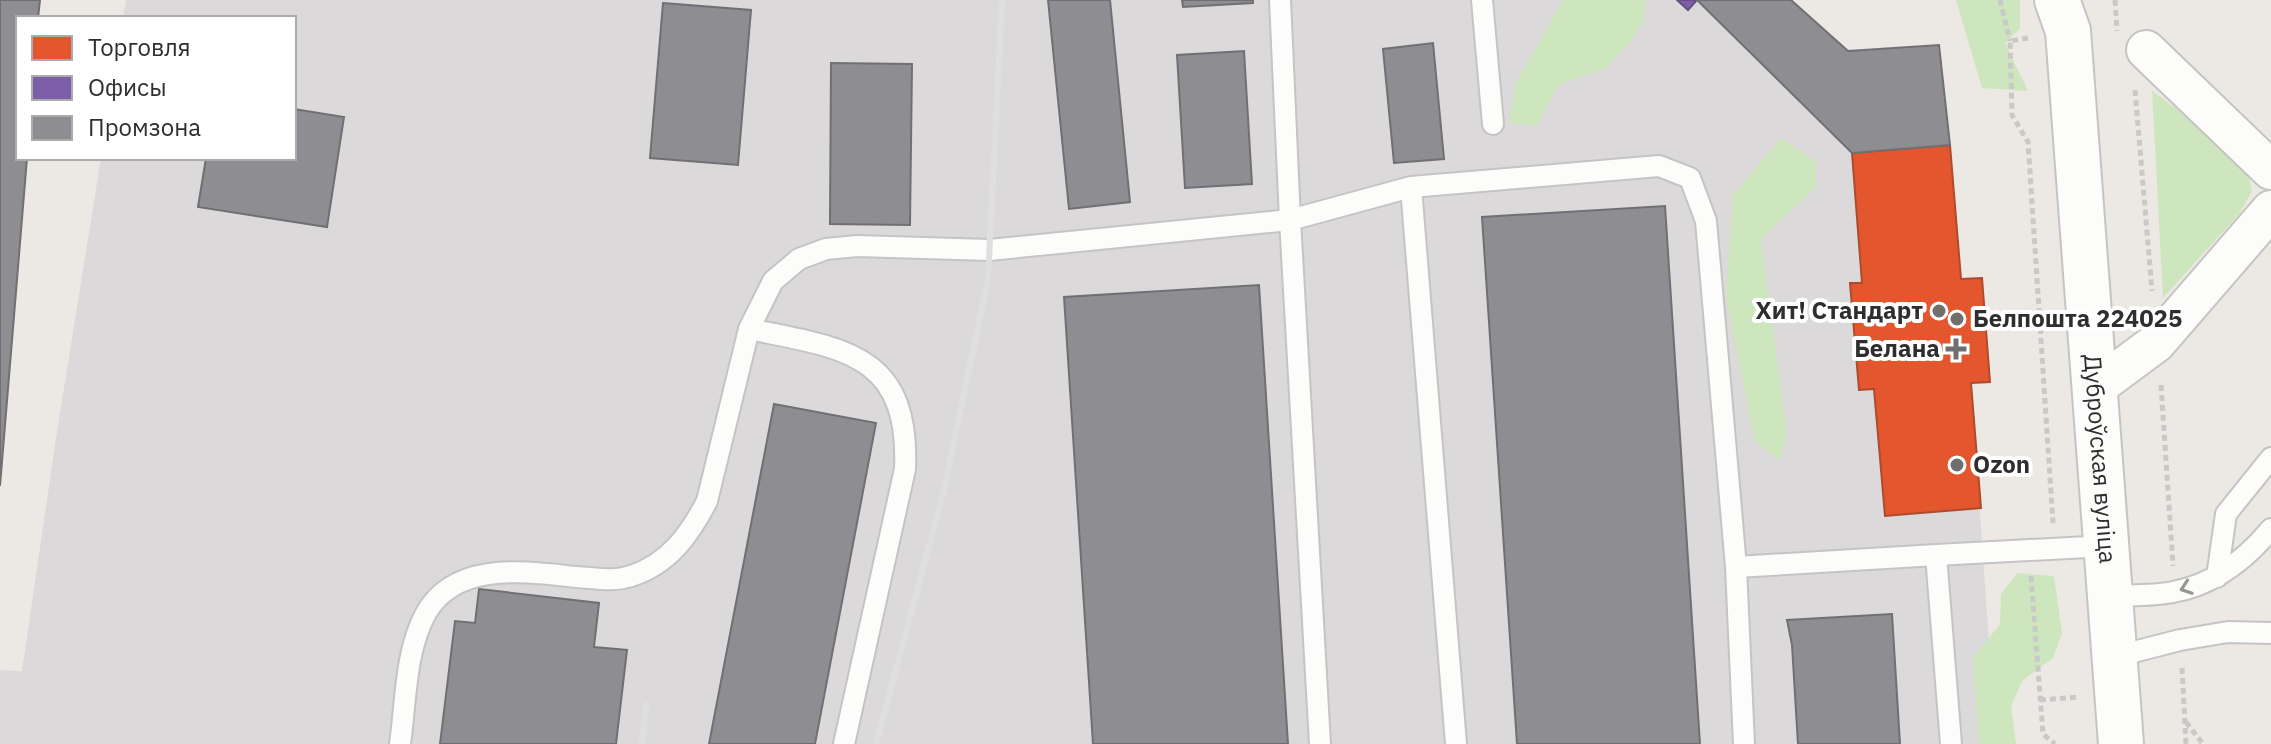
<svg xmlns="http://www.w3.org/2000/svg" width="2271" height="744" viewBox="0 0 2271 744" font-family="'IBM Plex Sans',sans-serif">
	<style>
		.industrial { fill: #dcd9db }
		.green { fill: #cee6be }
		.shops { fill: #e4572e; stroke: #ad4b2e; stroke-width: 2 }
		.offices { fill: #7b5ea7; stroke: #645083; stroke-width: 2 }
		.industry { fill: #8d8d92; stroke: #707074; stroke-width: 2 }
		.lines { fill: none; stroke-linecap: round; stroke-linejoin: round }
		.lane-casing { stroke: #c5c4c5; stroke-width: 24 }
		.street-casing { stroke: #c5c4c5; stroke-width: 42 }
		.secondary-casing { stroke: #c5c4c5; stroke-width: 48 }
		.path { stroke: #c9c9c8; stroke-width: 5; stroke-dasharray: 6 4; stroke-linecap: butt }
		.lane { stroke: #fcfcfb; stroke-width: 20 }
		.street { stroke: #fcfcfb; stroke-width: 38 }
		.secondary { stroke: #fcfcfb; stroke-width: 44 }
		.rail { stroke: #dfdfe1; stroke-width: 6 }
		.oneway { stroke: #959594 }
		.poi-dot { fill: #706f6e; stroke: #fff; stroke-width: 3 }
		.labels { text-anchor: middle; stroke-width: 8; stroke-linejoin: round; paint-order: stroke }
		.poi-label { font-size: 24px; font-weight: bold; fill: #2e2e2e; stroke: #fff; text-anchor: end }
		.street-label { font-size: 24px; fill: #2e2e2e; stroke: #fff }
	</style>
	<rect width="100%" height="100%" fill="#ece8e4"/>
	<path class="industrial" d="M126,0H1791L1848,51L1939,45L1961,278H1982L1990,382L1971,384L1996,744H0V670L22,671L56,438L101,158H294V18H123Z"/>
	<path class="green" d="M1563,0H1645L1644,20L1628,45L1606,68L1558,85L1537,126L1509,123L1516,83Z
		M1956,0H2020V29L2005,43L2028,91L1982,88Z
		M2152,91L2195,122L2248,172L2252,191L2240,213L2163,298Z
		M1781,138L1816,162V187L1761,239L1787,435L1779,461L1755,441L1726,296L1733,195Z
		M2017,573L2054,576L2062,633L2053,658L2022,681L2011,706L2016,744H1979L1973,658L2000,624L2001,594Z"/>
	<path class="shops" d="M1950,145L1961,279L1982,278L1990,382L1971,383L1981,508L1885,516L1874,389L1859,390L1850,283H1862L1852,153Z"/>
	<path class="offices" d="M1677,0H1697L1688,10Z"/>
	<path class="industry" d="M0,0H40L38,18H18V158H27L0,486Z
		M1048,0H1110L1130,202L1069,209Z
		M1182,0H1253V3L1183,7Z
		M1697,0H1791L1848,51L1939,45L1950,145L1852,153Z
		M663,3L751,10L738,165L650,158Z
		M1433,43L1444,159L1394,163L1383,49Z
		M1244,51L1252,184L1185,188L1177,55Z
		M831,63L912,64L910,225L830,224Z
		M294,109L344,117L327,227L198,207L206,158H294Z
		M1665,206L1700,744H1517L1482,217Z
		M1259,285L1288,744H1093L1064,297Z
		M774,404L876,423L815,744H709Z
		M479,589L599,603L594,647L627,650L616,744H440L455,621L475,623Z
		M1892,614L1900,744H1798L1792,645L1787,620Z"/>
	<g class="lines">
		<defs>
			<path id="lane" d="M1280,0L1290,220L1320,744
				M1482,0L1493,124
				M1411,187L1659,166L1690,178L1706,221L1736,567L1744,744
				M1936,555L2106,546
				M1736,567L1936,555L1951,744
				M2217,577L2226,514L2271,458
				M2110,596C2131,595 2153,596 2173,592C2213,585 2246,559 2271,529
				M2114,657L2180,640L2228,632L2271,633
				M400,744C406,702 405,651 426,613C456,560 527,572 577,577C595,578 614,582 631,576C669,564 690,534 707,501L749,329
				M844,744L905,469C910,353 843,348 749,329L773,281L799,259L826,249L857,246L989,250L1290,220L1411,187L1456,744"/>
			<path id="street" d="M2146,50L2271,170
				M2094,389L2156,343L2271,210"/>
			<g id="secondary">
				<path id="s1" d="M2057,0L2068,31L2121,744"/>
			</g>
		</defs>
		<use href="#lane" class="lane-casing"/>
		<use href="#street" class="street-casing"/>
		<use href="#secondary" class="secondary-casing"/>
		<path class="path" d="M2000,0L2010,41
			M2115,0L2117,31
			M2028,38L2010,41L2012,115L2028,142L2053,523
			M2135,90L2152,291
			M2161,385L2173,566
			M2031,576L2043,734L2055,744
			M2182,668L2186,744
			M2040,700L2079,697
			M2186,722L2203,744"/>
		<use href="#lane" class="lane"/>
		<use href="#street" class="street"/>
		<use href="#secondary" class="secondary"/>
		<path class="rail" d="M642,744L646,705
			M876,744L943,494L988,279L1002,0"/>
	</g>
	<defs><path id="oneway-chevron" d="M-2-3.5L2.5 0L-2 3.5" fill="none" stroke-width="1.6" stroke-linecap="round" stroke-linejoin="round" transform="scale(2)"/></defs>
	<use class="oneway" href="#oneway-chevron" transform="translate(2186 588) rotate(161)"/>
	<g class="poi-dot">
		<circle cx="1939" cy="311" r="8"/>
		<circle cx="1957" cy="319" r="8"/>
		<path d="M1952 337h8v8h8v8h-8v8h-8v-8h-8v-8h8z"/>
		<circle cx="1957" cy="465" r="8"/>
	</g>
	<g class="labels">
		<g class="poi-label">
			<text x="1923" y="319">Хит! Стандарт</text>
			<text x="1973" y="327" text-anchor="start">Белпошта 224025</text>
			<text x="1940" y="357">Белана</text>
			<text x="1973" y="473" text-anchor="start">Ozon</text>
		</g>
		<g class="street-label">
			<text dy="8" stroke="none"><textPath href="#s1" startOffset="462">Дуброўская вуліца</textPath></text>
		</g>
	</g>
	<rect x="16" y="16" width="280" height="144" fill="#ffffff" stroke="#ababab" stroke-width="2"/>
	<rect x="32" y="36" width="40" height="24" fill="#e4572e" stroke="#ababab" stroke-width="2"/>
	<text x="88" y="56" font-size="24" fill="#2e2e2e">Торговля</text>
	<rect x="32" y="76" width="40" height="24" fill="#7b5ea7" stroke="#ababab" stroke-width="2"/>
	<text x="88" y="96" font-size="24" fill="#2e2e2e">Офисы</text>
	<rect x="32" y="116" width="40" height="24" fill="#8d8d92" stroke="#ababab" stroke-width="2"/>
	<text x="88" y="136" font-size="24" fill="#2e2e2e">Промзона</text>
</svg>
